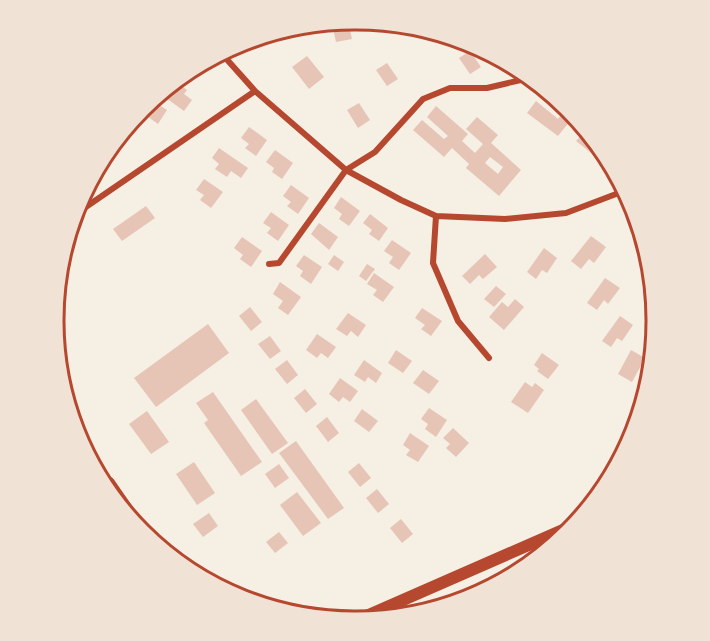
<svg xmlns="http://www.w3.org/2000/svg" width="710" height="641" viewBox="0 0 710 641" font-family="'Noto Sans',sans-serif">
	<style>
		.building { fill: #e6c5b7; fill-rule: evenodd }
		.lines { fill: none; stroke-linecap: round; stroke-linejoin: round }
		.minor { stroke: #b5482f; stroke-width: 6 }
		.secondary { stroke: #b5482f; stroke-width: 12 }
		.rim { fill: none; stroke: #b5482f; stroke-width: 3 }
	</style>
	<rect width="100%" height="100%" fill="#f6efe4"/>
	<path class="building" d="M348,21L352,39L336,42L332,24Z
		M470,51L481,67L470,74L459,58Z
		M307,56L324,77L309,89L292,67Z
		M387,63L398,79L387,86L376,70Z
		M178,83L187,90L184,94L192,100L184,111L166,98Z
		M161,95L156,103L167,110L158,124L140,111Z
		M536,101L558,119L567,107L584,131L570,121L558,136L527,113Z
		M359,103L370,120L358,128L347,110Z
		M436,106L468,134L462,141L475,153L483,144L466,129L477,117L498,135L491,143L521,170L499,196L466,168L469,164L452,148L444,157L413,130L422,120L444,139L448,136L427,117ZM490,157L503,167L498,174L485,163Z
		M249,127L267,140L256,156L245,148L249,144L241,138Z
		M584,132L605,163H604L576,141Z
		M219,148L248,168L241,178L231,171L227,177L215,169L219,164L212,158Z
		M275,150L293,163L282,179L272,172L274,168L266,162Z
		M204,179L223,192L211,208L200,200L204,195L196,190Z
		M291,185L309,198L298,214L287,206L291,202L283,196Z
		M341,197L360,211L349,226L339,219L342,214L334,208Z
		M146,206L155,218L122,241L113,229Z
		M271,212L289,225L278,241L267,233L271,228L263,223Z
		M370,214L388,228L379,241L369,234L372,230L363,223Z
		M319,223L338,237L329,250L311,234Z
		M591,236L606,247L594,263L589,259L581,269L571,261Z
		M242,237L262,251L251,267L240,259L243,255L234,248Z
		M392,240L411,253L399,270L389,263L393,257L384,251Z
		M544,248L557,258L547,273L542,270L536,279L527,272Z
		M485,254L497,267L483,279L479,275L470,284L462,276Z
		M304,255L322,267L311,284L300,276L303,271L296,266Z
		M334,255L344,262L338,271L328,264Z
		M367,264L375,269L366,281L359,276Z
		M374,273L394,287L383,302L373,295L377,290L367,284Z
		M605,278L620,288L608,304L604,300L597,310L587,303Z
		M280,282L301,297L288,315L278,308L283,301L273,294Z
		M496,286L506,294L494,307L484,299Z
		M515,299L524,307L504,330L489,317L502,302L508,307Z
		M250,307L262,322L251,331L239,316Z
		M422,308L442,321L431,336L421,329L425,325L415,318Z
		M348,313L366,325L358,337L351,331L347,336L336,329Z
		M620,316L633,325L622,341L617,338L611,347L602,341Z
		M208,324L229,353L156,407L134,378Z
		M317,334L336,347L328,358L321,353L317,358L306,350Z
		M270,336L281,351L270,359L258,344Z
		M396,350L412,361L403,373L388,363Z
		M631,350L645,358L632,382L618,374Z
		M542,353L559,365L548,379L537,371L539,369L534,365Z
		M287,360L298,375L287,384L275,369Z
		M364,360L382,373L376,383L368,377L365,382L354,375Z
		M423,370L439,381L429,394L413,383Z
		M340,378L358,391L350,402L343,397L339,402L329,394Z
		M525,382L532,387L535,383L544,390L528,413L511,402Z
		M305,389L317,404L306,413L294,398Z
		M213,392L262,462L241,476L204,423L208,420L196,403Z
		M256,399L288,443L272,454L241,410Z
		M429,408L447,420L436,437L425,429L428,424L421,419Z
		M362,409L378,421L369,432L354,421Z
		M147,411L169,442L151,454L129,424Z
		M327,417L339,433L328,442L316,426Z
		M453,428L469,443L456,457L446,448L450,444L443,438Z
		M410,433L429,446L418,462L406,455L410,450L403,445Z
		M296,441L344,508L328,519L279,453Z
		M194,462L215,493L197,505L176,474Z
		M359,463L371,478L360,487L348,472Z
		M279,464L289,478L275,488L265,474Z
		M377,489L389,504L378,513L366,498Z
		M297,492L321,523L303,536L280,505Z
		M209,513L218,526L203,537L193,524Z
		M401,519L413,534L402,543L390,528Z
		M279,532L288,543L275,553L266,542Z"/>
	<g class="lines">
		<path class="minor" d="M222,54L255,91L346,170L401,200L436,216L505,219L566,213L624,191
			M80,211L255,91
			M436,216L433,263L458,321L489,358
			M269,264L279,263L346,170L375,152L423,99L450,88H487L525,79"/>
		<path class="secondary" d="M109,483L145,535
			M355,621L572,526"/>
	</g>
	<path d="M0 0H710V641H0ZM354 30H356A290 290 0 0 1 646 320V321A290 290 0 0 1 356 611H354A290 290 0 0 1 64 321V320A290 290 0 0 1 354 30Z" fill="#f1e2d6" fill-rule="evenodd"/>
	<path class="rim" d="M354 30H356A290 290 0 0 1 646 320V321A290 290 0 0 1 356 611H354A290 290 0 0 1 64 321V320A290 290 0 0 1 354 30Z"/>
</svg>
